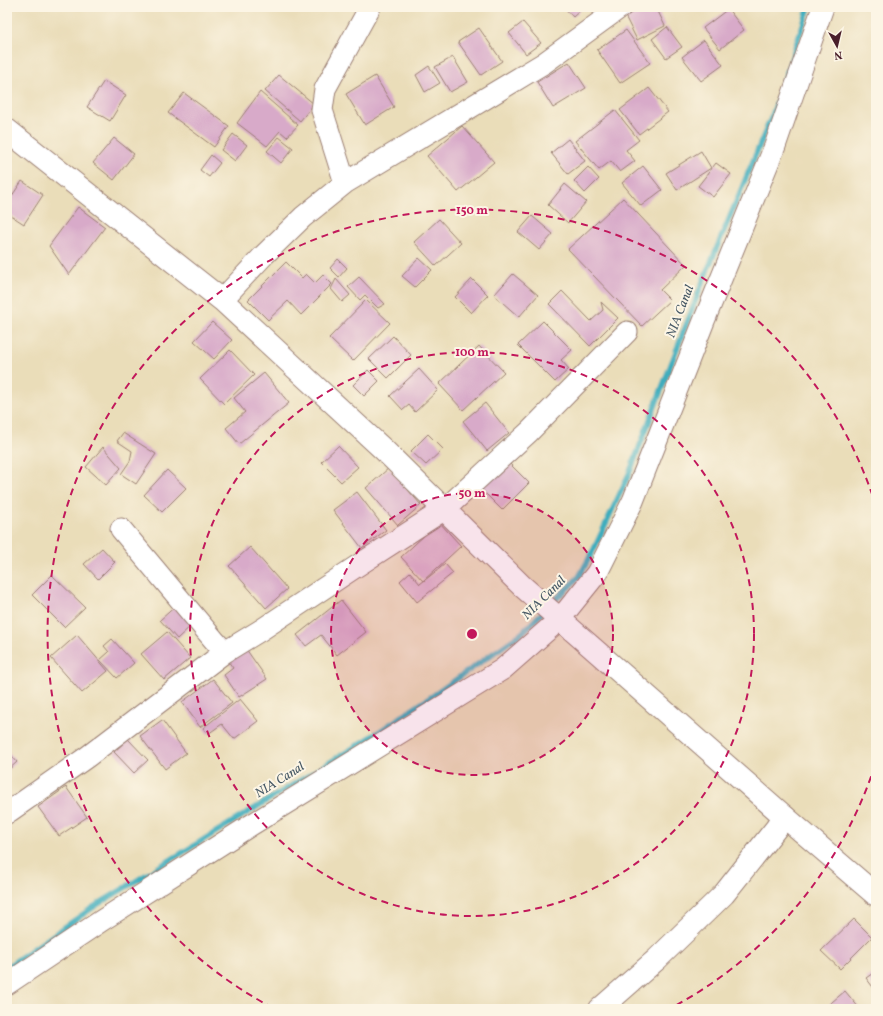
<svg xmlns="http://www.w3.org/2000/svg" width="883" height="1016" viewBox="0 0 883 1016" font-family="Vollkorn,serif">
	<style>
		.lines { fill: none; stroke-linecap: round; stroke-linejoin: round }
		.stream { stroke: #3fadbd; stroke-width: 5.5 }
		.building { fill: #d8aac9 }
		.minor-casing { stroke: #9a7e72; stroke-width: 23 }
		.tertiary-casing { stroke: #9a7e72; stroke-width: 24 }
		.secondary-casing { stroke: #9a7e72; stroke-width: 24 }
		.minor { stroke: #fff; stroke-width: 21 }
		.tertiary { stroke: #fff; stroke-width: 22 }
		.secondary { stroke: #fff; stroke-width: 22 }
		.ring { fill: none; stroke: #c2185b; stroke-width: 2; stroke-dasharray: 7 5 }
		.labels { text-anchor: middle; stroke-width: 4; stroke-linejoin: round; paint-order: stroke }
		.water-label { font-size: 13px; font-style: italic; fill: #465865; stroke: #fcf5e5 }
		.centre { fill: #c2185b; stroke: #fcf5e5; stroke-width: 2 }
		.ring-label { font-size: 12px; text-anchor: middle; font-weight: bold; fill: #c2185b; stroke: #fcf5e5; stroke-width: 4; stroke-linejoin: round; paint-order: stroke }
	</style>
	<rect width="100%" height="100%" fill="#fcf5e5"/>
	<filter id="ink" filterUnits="userSpaceOnUse"><feTurbulence type="fractalNoise" baseFrequency=".025" numOctaves="2"/><feDisplacementMap in="SourceGraphic" scale="8" xChannelSelector="R" yChannelSelector="G"/><feConvolveMatrix kernelMatrix="1 2 1 2 8 2 1 2 1" color-interpolation-filters="sRGB"/></filter>
	<filter id="wash" filterUnits="userSpaceOnUse"><feTurbulence type="fractalNoise" baseFrequency=".012" numOctaves="4" result="noise"/><feDisplacementMap in="SourceGraphic" scale="16" xChannelSelector="R" yChannelSelector="G"/><feGaussianBlur stdDeviation="0.9" result="paint"/><feColorMatrix in="noise" values="0 0 0 0 0 0 0 0 0 0 0 0 0 0 0 0 0 1.4 0 .05"/><feComposite in="paint" operator="in"/></filter>
	<g filter="url(#wash)">
		<rect width="100%" height="100%" fill="#eaddb9"/>
		<g class="lines">
			<path class="stream" d="M550,605L579,577L594,549L629,474L703,281L773,113L809,7
				M7,967L95,906L371,737L434,695L522,633L544,611"/>
		</g>
		<g id="blocks">
			<path class="building" d="M564,7H584L573,17Z
				M644,7H656L665,26L637,40L625,16Z
				M728,9L744,30L720,49L703,28Z
				M523,22L541,43L526,54L509,33Z
				M667,27L682,47L666,58L652,39Z
				M479,28L502,61L481,75L458,42Z
				M626,30L650,63L620,83L597,50Z
				M704,40L723,65L701,81L682,57Z
				M453,57L468,82L450,92L435,67Z
				M569,62L586,88L553,108L537,82Z
				M429,66L440,83L425,92L416,75Z
				M279,75L314,104L300,121L265,91Z
				M375,76L394,107L365,125L346,94Z
				M104,81L126,95L110,121L87,107Z
				M649,88L668,112L639,134L620,110Z
				M260,92L298,125L287,137L280,131L267,146L237,123Z
				M184,93L229,126L214,147L168,113Z
				M615,110L639,140L626,150L635,161L620,172L611,161L599,170L575,141Z
				M462,126L494,162L458,192L427,156Z
				M233,134L247,145L235,161L221,150Z
				M279,137L293,148L281,163L267,151Z
				M114,138L134,154L114,180L93,163Z
				M568,139L585,161L568,174L551,153Z
				M701,151L711,168L677,190L666,173Z
				M211,155L220,163L209,177L200,170Z
				M716,163L731,174L713,197L698,186Z
				M643,166L662,190L641,206L622,183Z
				M588,167L599,179L585,193L574,181Z
				M22,181L43,195L24,224L7,213V203Z
				M565,184L586,202L568,223L548,205Z
				M623,198L686,265L660,290L670,300L642,326L568,249Z
				M78,207L105,227L69,275L49,246Z
				M532,216L553,234L539,250L518,232Z
				M439,219L461,243L436,266L414,242Z
				M419,258L432,270L415,287L402,276Z
				M338,259L347,268L339,277L330,268Z
				M286,262L302,278L306,274L315,283L323,275L332,284L301,315L288,301L268,320L248,300Z
				M513,274L538,295L519,317L494,295Z
				M359,277L385,304L378,308L365,295L360,300L348,287Z
				M336,279L350,295L342,302L331,289Z
				M472,279L488,295L471,313L455,297Z
				M562,291L591,321L603,310L601,302L618,318L590,346L549,304Z
				M366,300L390,323L353,361L329,338Z
				M543,321L572,350L561,360L569,369L555,382L518,345Z
				M212,322L232,340L214,359L194,341Z
				M393,336L411,355L388,378L369,359Z
				M479,346L504,372L463,410L439,384Z
				M230,350L254,375L224,404L200,379Z
				M419,369L438,390L415,412L409,405L403,410L390,396Z
				M368,370L379,381L364,396L353,385Z
				M264,373L289,403L239,444L226,428L245,412L234,398Z
				M485,403L509,433L487,451L463,421Z
				M123,433L156,454L136,484L121,474L130,461L132,451L117,441Z
				M428,434L443,449L426,465L411,451Z
				M338,446L358,467L341,482L321,462Z
				M103,447L121,468L106,485L86,467Z
				M506,460L529,483L502,510L479,487Z
				M389,468L421,505L398,525L366,488Z
				M167,470L186,488L162,512L144,495Z
				M357,492L386,530L362,548L333,510Z
				M439,522L461,546L423,581L401,557Z
				M250,547L287,589L266,608L229,566Z
				M102,548L115,562L98,579L84,564Z
				M445,564L453,573L417,602L400,581L410,572L420,584Z
				M52,575L85,607L64,627L32,595Z
				M341,600L366,632L337,655L321,635L306,646L297,635Z
				M178,604L195,622L177,639L160,620Z
				M167,632L190,658L164,680L141,654Z
				M77,635L108,671L82,693L51,658Z
				M112,639L134,663L117,678L100,660L109,652L104,646Z
				M246,649L267,679L239,697L224,675L233,668L228,661Z
				M213,679L232,703L200,727L182,702Z
				M240,699L258,721L234,739L222,724L208,734L203,728Z
				M162,720L186,753L165,769L140,736Z
				M128,739L148,760L134,773L114,752Z
				M7,750L17,762L7,771Z
				M66,787L87,817L59,836L38,807Z
				M854,919L872,937L840,969L821,951Z
				M876,971V991L866,978Z
				M845,991L860,1009H828L826,1007Z"/>
		</g>
	</g>
	<g filter="url(#ink)">
		<use href="#blocks" fill-opacity="0" stroke="#9a7e72" stroke-width="1"/>
		<g class="lines">
			<defs>
				<path id="minor" d="M345,183L322,110L325,89L370,7
					M222,300L264,255L303,217L345,183L544,63L621,7
					M121,529L214,640L225,652L261,630L354,568L445,509L529,432L627,332
					M7,813L87,757L225,652
					M7,984L101,921L251,825L503,669L560,619L597,573L633,501L704,321L775,146L823,7"/>
				<path id="tertiary" d="M600,1009L657,959L724,894L785,817"/>
				<path id="secondary" d="M7,130L222,300L384,450L522,586L785,817L876,895"/>
			</defs>
			<use href="#minor" class="minor-casing"/>
			<use href="#tertiary" class="tertiary-casing"/>
			<use href="#secondary" class="secondary-casing"/>
			<use href="#minor" class="minor"/>
			<use href="#tertiary" class="tertiary"/>
			<use href="#secondary" class="secondary"/>
		</g>
	</g>
	<circle cx="472" cy="634" r="141" fill="#c2185b" fill-opacity=".12"/>
	<g class="ring">
		<circle cx="472" cy="634" r="141"/>
		<circle cx="472" cy="634" r="282"/>
		<path d="M875 765A424 424 0 0 1 671 1008M273 1008A424 424 0 1 1 875 503"/>
	</g>
	<g class="labels">
		<g class="water-label">
			<text transform="translate(679 311) rotate(-69)" y="5">NIA Canal</text>
			<text transform="translate(543 597) rotate(-45)" y="5">NIA Canal</text>
			<text transform="translate(279 779) rotate(-32)" y="5">NIA Canal</text>
		</g>
	</g>
	<circle cx="472" cy="634" r="6" class="centre"/>
	<g class="ring-label">
		<text x="472" y="214">150 m</text>
		<text x="472" y="356">100 m</text>
		<text x="472" y="497">50 m</text>
	</g>
	<rect width="883" height="1016" fill="none" stroke="#fcf5e5" stroke-width="24"/>
	<g transform="translate(837 46) rotate(172)" stroke="#fcf5e5" stroke-width="3" paint-order="stroke">
	<path d="M0-3L7 15L0 10L-7 15Z" fill="#4a1f2b"/>
	<text y="-6" font-size="11" font-weight="bold" text-anchor="middle" fill="#4a1f2b">N</text>
	</g>
</svg>
